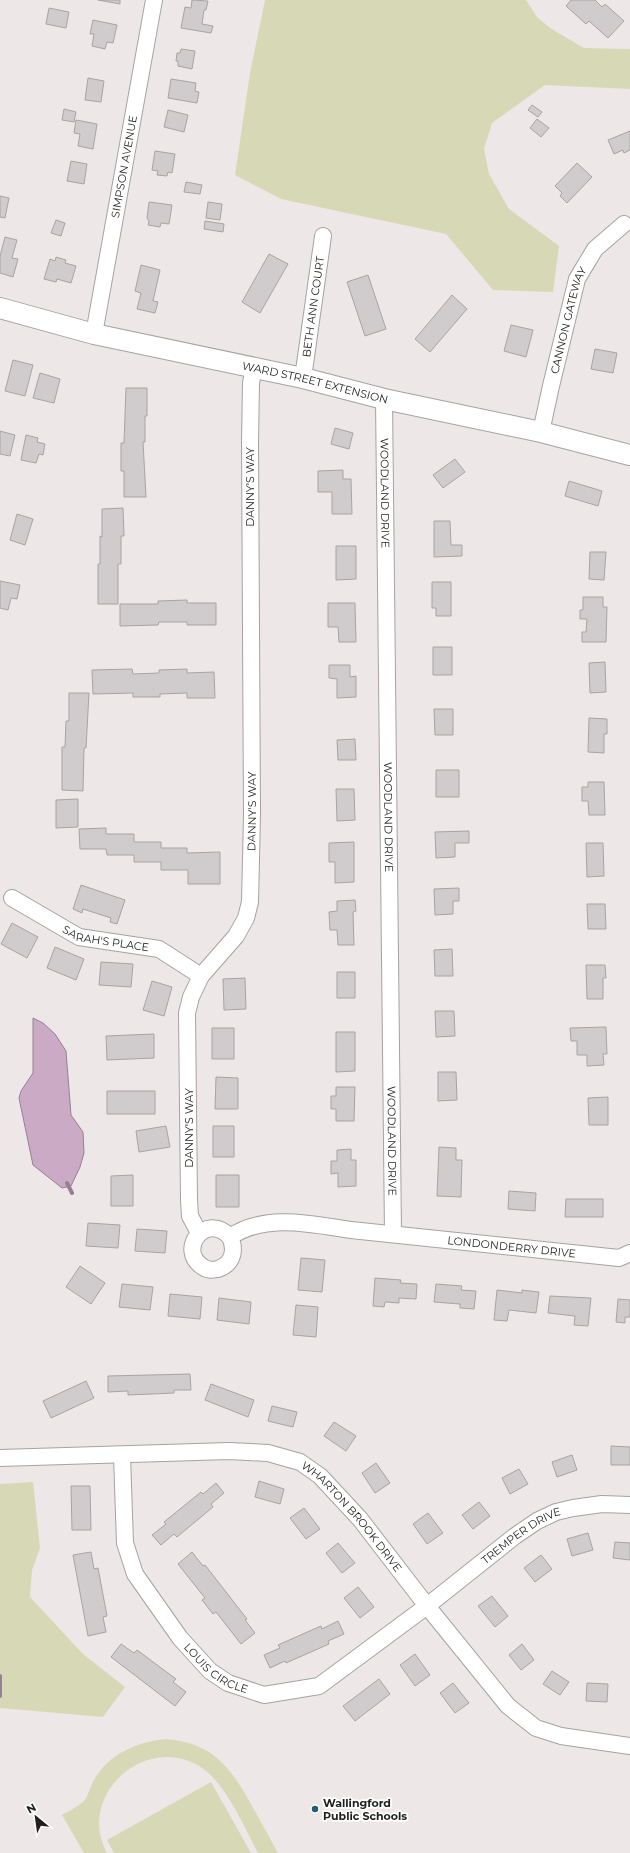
<svg xmlns="http://www.w3.org/2000/svg" width="630" height="1853" viewBox="0 0 630 1853" font-family="Montserrat,sans-serif">
	<style>
		.green { fill: #d7d8b5 }
		.water { fill: #caaac4; stroke: #978092 }
		.lines { fill: none; stroke-linecap: round; stroke-linejoin: round }
		.stream { stroke: #978092; stroke-width: 4 }
		.building { fill: #d0cbcc; stroke: #a8a4a4 }
		.minor-casing { stroke: #a7a2a1; stroke-width: 18 }
		.tertiary-casing { stroke: #a7a2a1; stroke-width: 22 }
		.minor { stroke: #fff; stroke-width: 16 }
		.tertiary { stroke: #fff; stroke-width: 20 }
		.poi-dot { fill: #225d75; stroke: #fff; stroke-width: 1.5 }
		.labels { text-anchor: middle; stroke-width: 3.5; stroke-linejoin: round; paint-order: stroke }
		.street-label { font-size: 11px; fill: #201f1e; stroke: #fff }
		.poi-label { font-size: 11px; font-weight: bold; fill: #201f1e; stroke: #fff; text-anchor: start }
	</style>
	<rect width="100%" height="100%" fill="#ede8e7"/>
	<path class="green" d="M265,0H526L537,17L550,28L584,48L630,49V89L545,85L492,123L484,149L489,174L509,209L559,246L553,292L493,290L446,234L281,199L235,175L250,73Z
		M33,1482L40,1548L32,1570L30,1597L83,1654L125,1687L103,1717L0,1708V1484Z
		M166,1739C211,1743 228,1764 250,1802C259,1819 269,1836 278,1853H258C244,1827 226,1784 202,1768C147,1731 75,1795 107,1853H84L62,1815C69,1811 77,1807 83,1802C88,1798 90,1786 94,1780C109,1754 136,1742 166,1739Z
		M211,1782L251,1853H114L107,1840Z"/>
	<path class="water" d="M33,1018L43,1023L55,1034L66,1051L71,1115L83,1132L84,1153L80,1167L71,1186L62,1188L33,1165L19,1098L21,1091L33,1073Z"/>
	<g class="lines">
		<path class="stream" d="M67,1183L72,1193
			M0,1676V1696"/>
	</g>
	<path class="building" d="M98,0H120V4Z
		M192,0L208,1L206,10H204L202,24L213,26L211,33L181,28L185,7L191,8Z
		M571,0H595L602,7L605,4L624,21L608,38L589,21L586,24L566,6Z
		M49,8L69,12L66,28L46,24Z
		M93,20L117,25L113,43L107,42L105,49L92,46L94,34H90Z
		M181,49L195,51L192,69L178,66V61H176L177,53H180Z
		M88,78L104,81L101,102L85,100Z
		M171,79L196,83L195,91L199,92L197,103L168,98Z
		M532,105L542,112L538,117L528,110Z
		M64,109L76,112L74,122L62,120Z
		M168,110L188,115L184,132L164,127Z
		M537,119L549,128L541,137L530,128Z
		M76,120L97,124L93,149L78,146L80,134L74,133Z
		M630,131V150L624,153L623,150L614,154L608,140Z
		M155,151L175,154L172,173L168,172L167,176L157,175L158,171L152,170Z
		M71,161L87,164L84,184L67,181Z
		M577,163L592,177L567,203L560,196L562,193L555,186Z
		M186,182L202,185L200,194L184,192Z
		M0,196L9,198L5,218L0,217Z
		M149,202L172,205L169,224L161,223L160,227L148,225L149,221L147,218Z
		M208,202L222,204L220,220L206,218Z
		M56,220L65,223L61,236L51,233Z
		M205,221L224,224L223,232L204,229Z
		M5,237L17,240L12,258L18,259L13,277L0,273V256Z
		M269,254L288,264L260,313L242,302Z
		M56,257L66,260L65,263L76,266L71,283L57,279L56,282L44,279L50,259L55,261Z
		M141,265L160,270L153,301L158,302L155,313L137,309L141,293L135,291Z
		M368,275L386,329L365,336L347,282Z
		M452,295L467,309L430,352L415,339Z
		M511,325L533,330L526,357L504,351Z
		M595,349L617,353L613,373L591,369Z
		M13,360L33,365L25,396L5,391Z
		M40,373L60,379L54,403L33,398Z
		M126,388H147V416H145V442H143L146,497H124V471H121V443H124Z
		M335,428L353,433L349,449L331,444Z
		M0,431L15,435L10,456L0,454Z
		M26,435L38,438L37,442L45,444L43,455L39,454L36,463L21,460Z
		M455,459L465,472L443,488L433,475Z
		M343,470V479H351L352,514H332V492H318V471Z
		M569,481L602,491L598,506L565,496Z
		M123,508L124,536H121V564H118V604H98V564H100V536L102,537V509Z
		M17,514L33,519L25,545L10,540Z
		M434,521H450L451,545H462V556L434,557Z
		M336,546H356V579L336,580Z
		M590,552H606L604,580L589,579Z
		M0,581L20,585L17,599L11,598L8,610L0,608Z
		M432,582H451V616H436V608H432Z
		M583,597H603V607H607L606,642H582V632H586L587,619H580V610H583Z
		M187,600V603H216V625H187V622H159L158,625L120,626V604H158V601Z
		M328,603H355L356,642H339L338,627H328Z
		M433,647H452V675H433Z
		M605,662L606,692L590,693L589,663Z
		M329,665H350V677L356,676V697L337,698V679L329,678Z
		M132,669L133,674L159,673V670L187,669V673L214,672L215,698H187V693L160,694V697H133V693L93,694L92,670Z
		M69,693H89L86,748H84L83,791L62,790V747H65L66,721H69Z
		M434,709H453V735H435Z
		M589,718L607,719V734H604V753L588,752Z
		M355,739L356,760H338L337,740Z
		M436,770H459V797H436Z
		M588,782H604L605,815H589L588,801H582V787H588Z
		M336,789H354L355,820L337,821Z
		M78,799V827L56,828V800Z
		M106,828V834H134V842H161V848H187V853L220,852V884H188V870H161V862H134V855H107L106,849H80L79,829Z
		M469,831V843H455V857L436,858L435,832Z
		M354,842V882L335,883V862H329V843Z
		M586,843H603L604,876L587,877Z
		M81,885L125,900L117,924L110,922L111,918L83,909L82,913L73,909Z
		M459,888V901H453V914L435,915L434,889Z
		M355,900L356,911L353,912L354,945H338L337,930H330L329,912L337,911V901Z
		M587,904H605L606,929H588Z
		M12,923L38,937L27,958L1,944Z
		M55,947L84,959L76,980L47,968Z
		M452,949L453,976H435L434,950Z
		M101,962L133,964L131,987L99,985Z
		M586,965H605L606,978H603V999H587Z
		M337,972H355V998H337Z
		M245,978L246,1009L224,1010L223,979Z
		M152,981L172,987L164,1016L143,1010Z
		M435,1011H454L455,1036L436,1037Z
		M606,1027L607,1054H603L604,1065L587,1066V1055H577V1041H571L570,1028Z
		M212,1028H234V1059H212Z
		M336,1032H355V1071L336,1072Z
		M154,1034V1058L107,1060L106,1036Z
		M438,1072H456L457,1100L438,1101Z
		M216,1077L238,1078V1109H215Z
		M336,1087H355L354,1121H336V1109H331V1096H336Z
		M107,1091H155V1114H107Z
		M608,1097V1125H589L588,1098Z
		M166,1126L170,1147L139,1152L136,1131Z
		M213,1126H234V1157H213Z
		M439,1147L456,1148V1160H462L461,1197L437,1196Z
		M351,1149V1160H356V1186L338,1187V1173L331,1174V1161H337V1150Z
		M133,1175V1206H111V1176Z
		M216,1175H239V1207H216Z
		M509,1191L536,1193L535,1211L508,1209Z
		M566,1199H603V1217H565Z
		M88,1223L120,1225L118,1248L86,1246Z
		M137,1229L167,1231L165,1253L135,1251Z
		M301,1258L325,1260L322,1292L298,1290Z
		M80,1266L105,1283L91,1304L66,1287Z
		M375,1278L401,1280L400,1283L417,1284L416,1299L399,1298V1303L385,1302L384,1307L373,1306Z
		M122,1284L153,1287L150,1310L119,1307Z
		M436,1284L462,1286L461,1290L476,1291L474,1309L460,1308V1304L434,1302Z
		M497,1290L522,1293V1290L539,1292L536,1313L509,1310L507,1321L494,1320Z
		M170,1294L202,1297L200,1319L168,1316Z
		M550,1296L591,1298L588,1326L574,1325L575,1316L548,1313Z
		M219,1298L251,1302L249,1324L217,1320Z
		M618,1299L630,1300V1317H625V1323L616,1322Z
		M296,1305L318,1307L316,1337L293,1335Z
		M190,1374L191,1390H174V1393L128,1395V1391L108,1392V1376Z
		M86,1381L94,1398L51,1418L43,1401Z
		M211,1384L254,1400L248,1417L205,1400Z
		M272,1406L297,1412L293,1427L268,1421Z
		M334,1422L356,1436L346,1451L324,1436Z
		M611,1446L630,1447V1465H611Z
		M572,1455L577,1470L557,1477L552,1462Z
		M376,1463L390,1483L375,1493L362,1473Z
		M519,1469L528,1484L510,1494L502,1478Z
		M259,1481L284,1489L280,1504L255,1497Z
		M216,1483L224,1493L211,1504L213,1507L177,1537L174,1534L161,1545L152,1535L166,1524L164,1522L201,1492L203,1494Z
		M71,1486H90L91,1530H72Z
		M479,1502L490,1516L473,1529L462,1515Z
		M304,1508L320,1529L306,1539L290,1518Z
		M428,1513L443,1533L427,1544L413,1524Z
		M588,1533L593,1550L572,1556L567,1539Z
		M615,1542L630,1543V1560L613,1558Z
		M338,1543L355,1563L342,1573L326,1553Z
		M91,1552L94,1569L98,1568L107,1616L103,1617L106,1632L88,1636L73,1555Z
		M192,1552L203,1566L205,1565L247,1619L245,1620L255,1633L241,1644L216,1612L213,1614L202,1600L205,1598L178,1564Z
		M541,1555L552,1569L535,1582L524,1568Z
		M358,1587L374,1607L360,1618L344,1598Z
		M492,1596L508,1616L495,1627L478,1606Z
		M338,1621L344,1634L328,1641L329,1644L286,1663L285,1661L270,1668L264,1655L280,1648L278,1645L321,1626L322,1629Z
		M121,1644L134,1653L137,1650L176,1679L173,1682L186,1692L175,1706L111,1657Z
		M522,1644L534,1660L521,1670L509,1655Z
		M415,1654L430,1675L415,1686L400,1665Z
		M552,1671L569,1682L560,1695L543,1684Z
		M379,1679L390,1694L355,1721L343,1706Z
		M453,1683L469,1703L455,1713L440,1693Z
		M587,1683L608,1684L607,1702L586,1701Z"/>
	<g class="lines">
		<defs>
			<g id="minor">
				<path id="s1" d="M94,334L154,0"/>
				<path id="s2" d="M303,378L323,236"/>
				<path id="s3" d="M384,399L393,1234"/>
				<path id="s4" d="M541,432L551,386L577,279L595,249L624,224"/>
				<path id="s5" d="M12,898L79,937L159,949L201,976"/>
				<path id="s6" d="M199,1233L190,1216L189,1200L187,1013L191,997L201,976L236,936L246,918L250,902L252,815L250,442L251,383L254,367"/>
				<path id="s7" d="M230,1237C236,1250 233,1264 218,1269C213,1270 207,1270 203,1267C176,1250 206,1211 230,1237C266,1213 311,1224 351,1230L619,1258L630,1253"/>
				<path id="s8" d="M122,1456L125,1543L135,1574L180,1638L210,1671L228,1683L264,1695L319,1686L427,1606L515,1536L537,1521L556,1512L573,1508L602,1504L630,1505"/>
				<path id="s9" d="M0,1458L229,1451L268,1453L300,1462L320,1476L360,1519L427,1606L508,1706L536,1728L561,1736L630,1746"/>
			</g>
			<g id="tertiary">
				<path id="s10" d="M0,308L94,334L303,378L384,399L541,432L630,455"/>
			</g>
		</defs>
		<use href="#minor" class="minor-casing"/>
		<use href="#tertiary" class="tertiary-casing"/>
		<use href="#minor" class="minor"/>
		<use href="#tertiary" class="tertiary"/>
	</g>
	<circle class="poi-dot" cx="315" cy="1809" r="4"/>
	<g class="labels">
		<g class="street-label">
			<text dy="4" stroke="none"><textPath href="#s1" startOffset="170">SIMPSON AVENUE</textPath></text>
			<text dy="4" stroke="none"><textPath href="#s2" startOffset="72">BETH ANN COURT</textPath></text>
			<text dy="4" stroke="none"><textPath href="#s4" startOffset="115">CANNON GATEWAY</textPath></text>
			<text dy="4" stroke="none"><textPath href="#s10" startOffset="324">WARD STREET EXTENSION</textPath></text>
			<text transform="translate(250 487) rotate(-90)" y="4">DANNY'S WAY</text>
			<text dy="4" stroke="none"><textPath href="#s3" startOffset="94">WOODLAND DRIVE</textPath></text>
			<text dy="4" stroke="none"><textPath href="#s6" startOffset="443">DANNY'S WAY</textPath></text>
			<text dy="4" stroke="none"><textPath href="#s3" startOffset="418">WOODLAND DRIVE</textPath></text>
			<text dy="4" stroke="none"><textPath href="#s5" startOffset="104">SARAH'S PLACE</textPath></text>
			<text transform="translate(189 1128) rotate(-90)" y="4">DANNY'S WAY</text>
			<text dy="4" stroke="none"><textPath href="#s3" startOffset="742">WOODLAND DRIVE</textPath></text>
			<text dy="4" stroke="none"><textPath href="#s7" startOffset="414">LONDONDERRY DRIVE</textPath></text>
			<text dy="4" stroke="none"><textPath href="#s9" startOffset="377">WHARTON BROOK DRIVE</textPath></text>
			<text dy="4" stroke="none"><textPath href="#s8" startOffset="610">TREMPER DRIVE</textPath></text>
			<text dy="4" stroke="none"><textPath href="#s8" startOffset="246">LOUIS CIRCLE</textPath></text>
		</g>
		<g class="poi-label">
			<text x="323" y="1807">Wallingford<tspan x="323" dy="13">Public Schools</tspan></text>
		</g>
	</g>
	<g transform="translate(36 1817) rotate(331)" stroke="#ffffff" stroke-width="3" paint-order="stroke">
	<path d="M0-3L7 15L0 10L-7 15Z" fill="#201f1e"/>
	<text y="-6" font-size="11" font-weight="bold" text-anchor="middle" fill="#201f1e">N</text>
	</g>
</svg>
